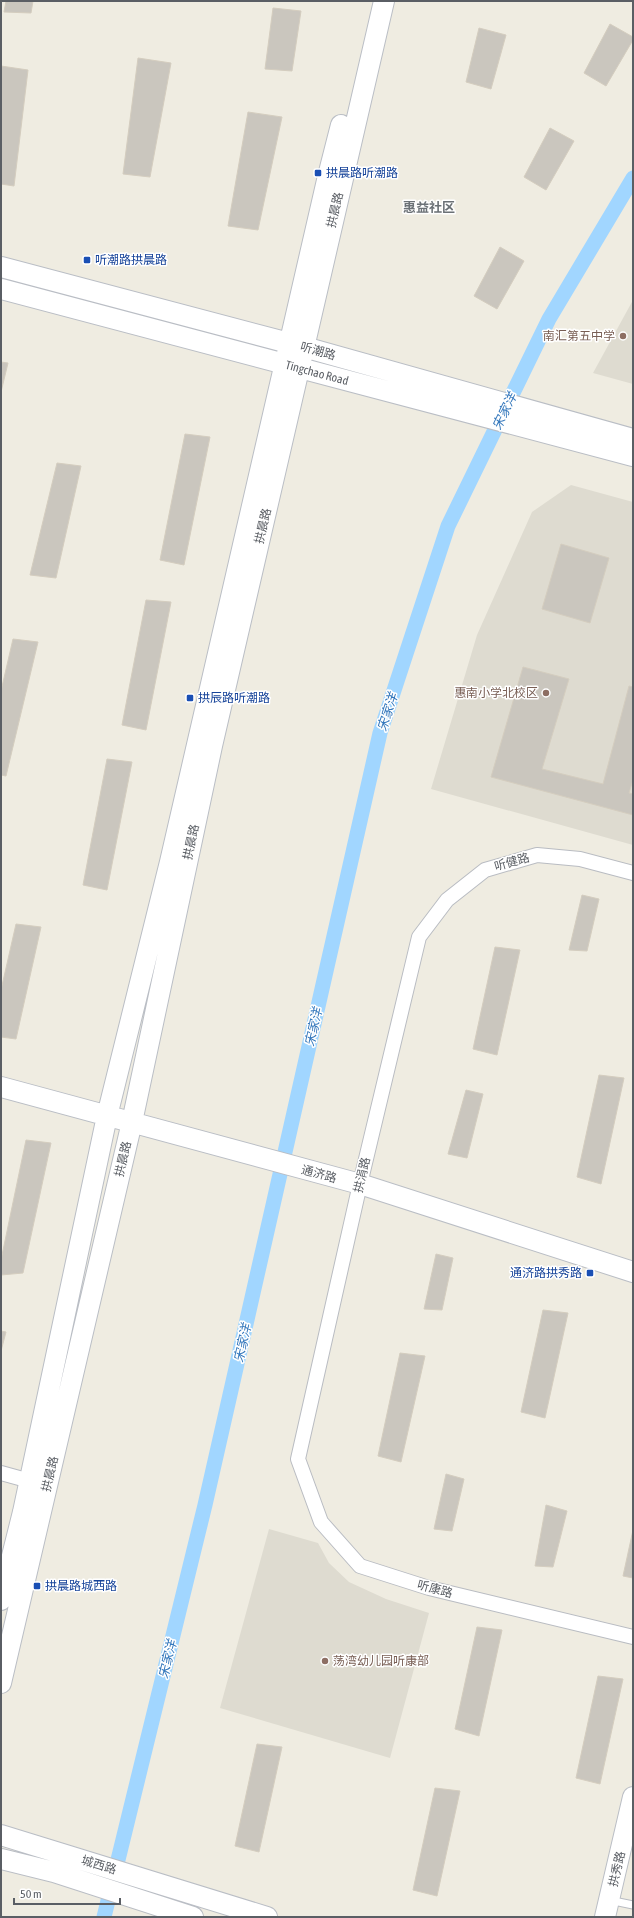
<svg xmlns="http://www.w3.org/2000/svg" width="634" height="1918" viewBox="0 0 634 1918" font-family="'Asap Condensed','Noto Sans SC',sans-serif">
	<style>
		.education { fill: #dedbd0 }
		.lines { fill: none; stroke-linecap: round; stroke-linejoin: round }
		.canal { stroke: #a1d6ff; stroke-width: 15 }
		.building { fill: #cac6be; stroke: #d4cdbf }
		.lane-casing { stroke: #b9bcc2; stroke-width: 9 }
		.street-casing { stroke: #b9bcc2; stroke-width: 16 }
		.secondary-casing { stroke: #babec5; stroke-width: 22 }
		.lane { stroke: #fff; stroke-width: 7 }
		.street { stroke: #fff; stroke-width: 14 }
		.secondary { stroke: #fff; stroke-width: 20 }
		.transit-dot { fill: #1a4fb4; stroke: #fff; stroke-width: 1.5 }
		.education-dot { fill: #8d6e63; stroke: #fff; stroke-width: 1.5 }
		.labels { text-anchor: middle; stroke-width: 3; stroke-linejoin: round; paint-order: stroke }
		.transit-label { font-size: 12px; fill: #164399; stroke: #fff; text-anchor: start }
		.street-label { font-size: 12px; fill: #5a5e64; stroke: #fff }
		.education-label { font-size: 12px; fill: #785e54; stroke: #fff; text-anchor: end }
		.neighbourhood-label { font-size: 13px; font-weight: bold; fill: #6b7176; stroke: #fff }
		.water-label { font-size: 13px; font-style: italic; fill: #3377bc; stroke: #fff }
	</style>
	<rect width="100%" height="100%" fill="#efece1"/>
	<path class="education" d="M633,300V384L593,373Z
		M571,485L633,502V845L431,789L477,635L532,512Z
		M269,1529L318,1543L329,1563L349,1582L386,1599L429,1613L390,1758L220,1708Z"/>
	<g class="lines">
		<path class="canal" d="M104,1917L205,1505L380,733L448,526L549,319L633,178"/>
	</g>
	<path class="building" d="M6,1H33L31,13L4,12Z
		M273,8L301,11L292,71L265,69Z
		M610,24L633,37V40L606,86L584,73Z
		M479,28L506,35L491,89L466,82Z
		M138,58L171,63L150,177L123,174Z
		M1,66L28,70L14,186L1,184Z
		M248,112L282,117L258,230L228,226Z
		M550,128L574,141L546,190L524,177Z
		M500,247L524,261L497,309L474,296Z
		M1,362L8,363L1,392Z
		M185,434L210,437L184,565L160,560Z
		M57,463L81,466L56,578L30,575Z
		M561,544L609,558L590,623L542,609Z
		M146,600L171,602L146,730L122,725Z
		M13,639L38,642L6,776L1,775V691Z
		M523,667L569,679L542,769L603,784L629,686L633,687V780L629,793L633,794V815L491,777Z
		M107,759L132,762L107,890L83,885Z
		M582,895L599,899L587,951L569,950Z
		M16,924L41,927L16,1039L1,1037V990Z
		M495,947L520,950L497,1055L473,1049Z
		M599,1075L624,1078L601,1184L577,1177Z
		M466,1090L483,1094L467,1158L448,1154Z
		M26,1140L51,1143L23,1273L1,1275V1260Z
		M436,1254L453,1258L442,1310L424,1309Z
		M543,1310L568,1313L545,1418L521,1412Z
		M1,1331L6,1332L1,1351Z
		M400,1353L425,1356L401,1462L378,1456Z
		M446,1474L464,1479L452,1531L434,1529Z
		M546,1505L567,1511L553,1567L535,1566Z
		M633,1530V1578L623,1576Z
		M477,1627L502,1630L479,1736L455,1729Z
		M598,1676L623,1679L600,1784L576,1778Z
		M257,1744L282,1747L259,1852L235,1846Z
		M435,1788L460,1791L437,1896L413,1890Z"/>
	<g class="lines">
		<defs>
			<path id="lane" d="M609,1900L633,1905"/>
			<path id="street" d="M633,873L580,859L537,855L485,870L447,900L419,937L360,1184L298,1459L321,1522L360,1566L429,1588L633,1637
				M1,1473L30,1481"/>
			<path id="secondary" d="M1,267L304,347L633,439
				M1,289L633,456
				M1,1087L360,1184L633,1272
				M1,1600L23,1512L107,1116L170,862L328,176L341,125
				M1,1683L132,1122L212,746L384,1
				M1,1835L267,1917
				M1,1859L54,1872L193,1917
				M605,1917L633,1797"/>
		</defs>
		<use href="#lane" class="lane-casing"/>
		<use href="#street" class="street-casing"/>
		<use href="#secondary" class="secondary-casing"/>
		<use href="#lane" class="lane"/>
		<use href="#street" class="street"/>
		<use href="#secondary" class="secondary"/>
	</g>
	<g class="transit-dot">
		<rect x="314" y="169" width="8" height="8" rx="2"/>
		<rect x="83" y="256" width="8" height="8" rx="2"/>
		<rect x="186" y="694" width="8" height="8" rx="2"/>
		<rect x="586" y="1269" width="8" height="8" rx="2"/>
		<rect x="33" y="1582" width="8" height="8" rx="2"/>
	</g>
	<g class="education-dot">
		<circle cx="623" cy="336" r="4"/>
		<circle cx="546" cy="693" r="4"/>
		<circle cx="325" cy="1661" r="4"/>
	</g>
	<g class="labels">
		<g class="transit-label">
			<text x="326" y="177">拱晨路听潮路</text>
			<text x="95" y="264">听潮路拱晨路</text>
			<text x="198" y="702">拱辰路听潮路</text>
			<text x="582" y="1277" text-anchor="end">通济路拱秀路</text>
			<text x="45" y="1590">拱晨路城西路</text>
		</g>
		<g class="street-label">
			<text transform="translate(335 210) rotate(-77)" y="4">拱晨路</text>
			<text transform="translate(318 351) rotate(16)" y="4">听潮路</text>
			<text transform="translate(317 373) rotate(15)" y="4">Tingchao Road</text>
			<text transform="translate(263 526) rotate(-77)" y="4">拱晨路</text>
			<text transform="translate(191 842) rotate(-78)" y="4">拱晨路</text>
			<text transform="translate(512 862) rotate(-16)" y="4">听健路</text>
			<text transform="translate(123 1159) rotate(-77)" y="4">拱晨路</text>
			<text transform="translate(319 1174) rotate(15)" y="4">通济路</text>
			<text transform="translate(362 1175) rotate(-77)" y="4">拱涓路</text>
			<text transform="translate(50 1474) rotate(-77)" y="4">拱晨路</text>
			<text transform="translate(435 1589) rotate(15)" y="4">听康路</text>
			<text transform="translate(99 1865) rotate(17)" y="4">城西路</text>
			<text transform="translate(617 1869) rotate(-77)" y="4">拱秀路</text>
		</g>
		<g class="education-label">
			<text x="615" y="340">南汇第五中学</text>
			<text x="538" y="697">惠南小学北校区</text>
			<text x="333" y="1665" text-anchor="start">荡湾幼儿园听康部</text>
		</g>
		<g class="neighbourhood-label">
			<text x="429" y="212">惠益社区</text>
		</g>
		<g class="water-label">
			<text transform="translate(504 411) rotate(-64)" y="5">宋家洋</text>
			<text transform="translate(387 712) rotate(-72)" y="5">宋家洋</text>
			<text transform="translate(313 1027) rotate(-77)" y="5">宋家洋</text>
			<text transform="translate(242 1343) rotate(-77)" y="5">宋家洋</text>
			<text transform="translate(167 1659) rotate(-76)" y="5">宋家洋</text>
		</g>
	</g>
	<rect width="634" height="1918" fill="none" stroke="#5a5e64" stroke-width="4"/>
	<path d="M14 1898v6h106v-6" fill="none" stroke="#5a5e64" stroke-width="2"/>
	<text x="20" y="1898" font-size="12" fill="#5a5e64" stroke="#ffffff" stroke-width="3" paint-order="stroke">50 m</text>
</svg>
